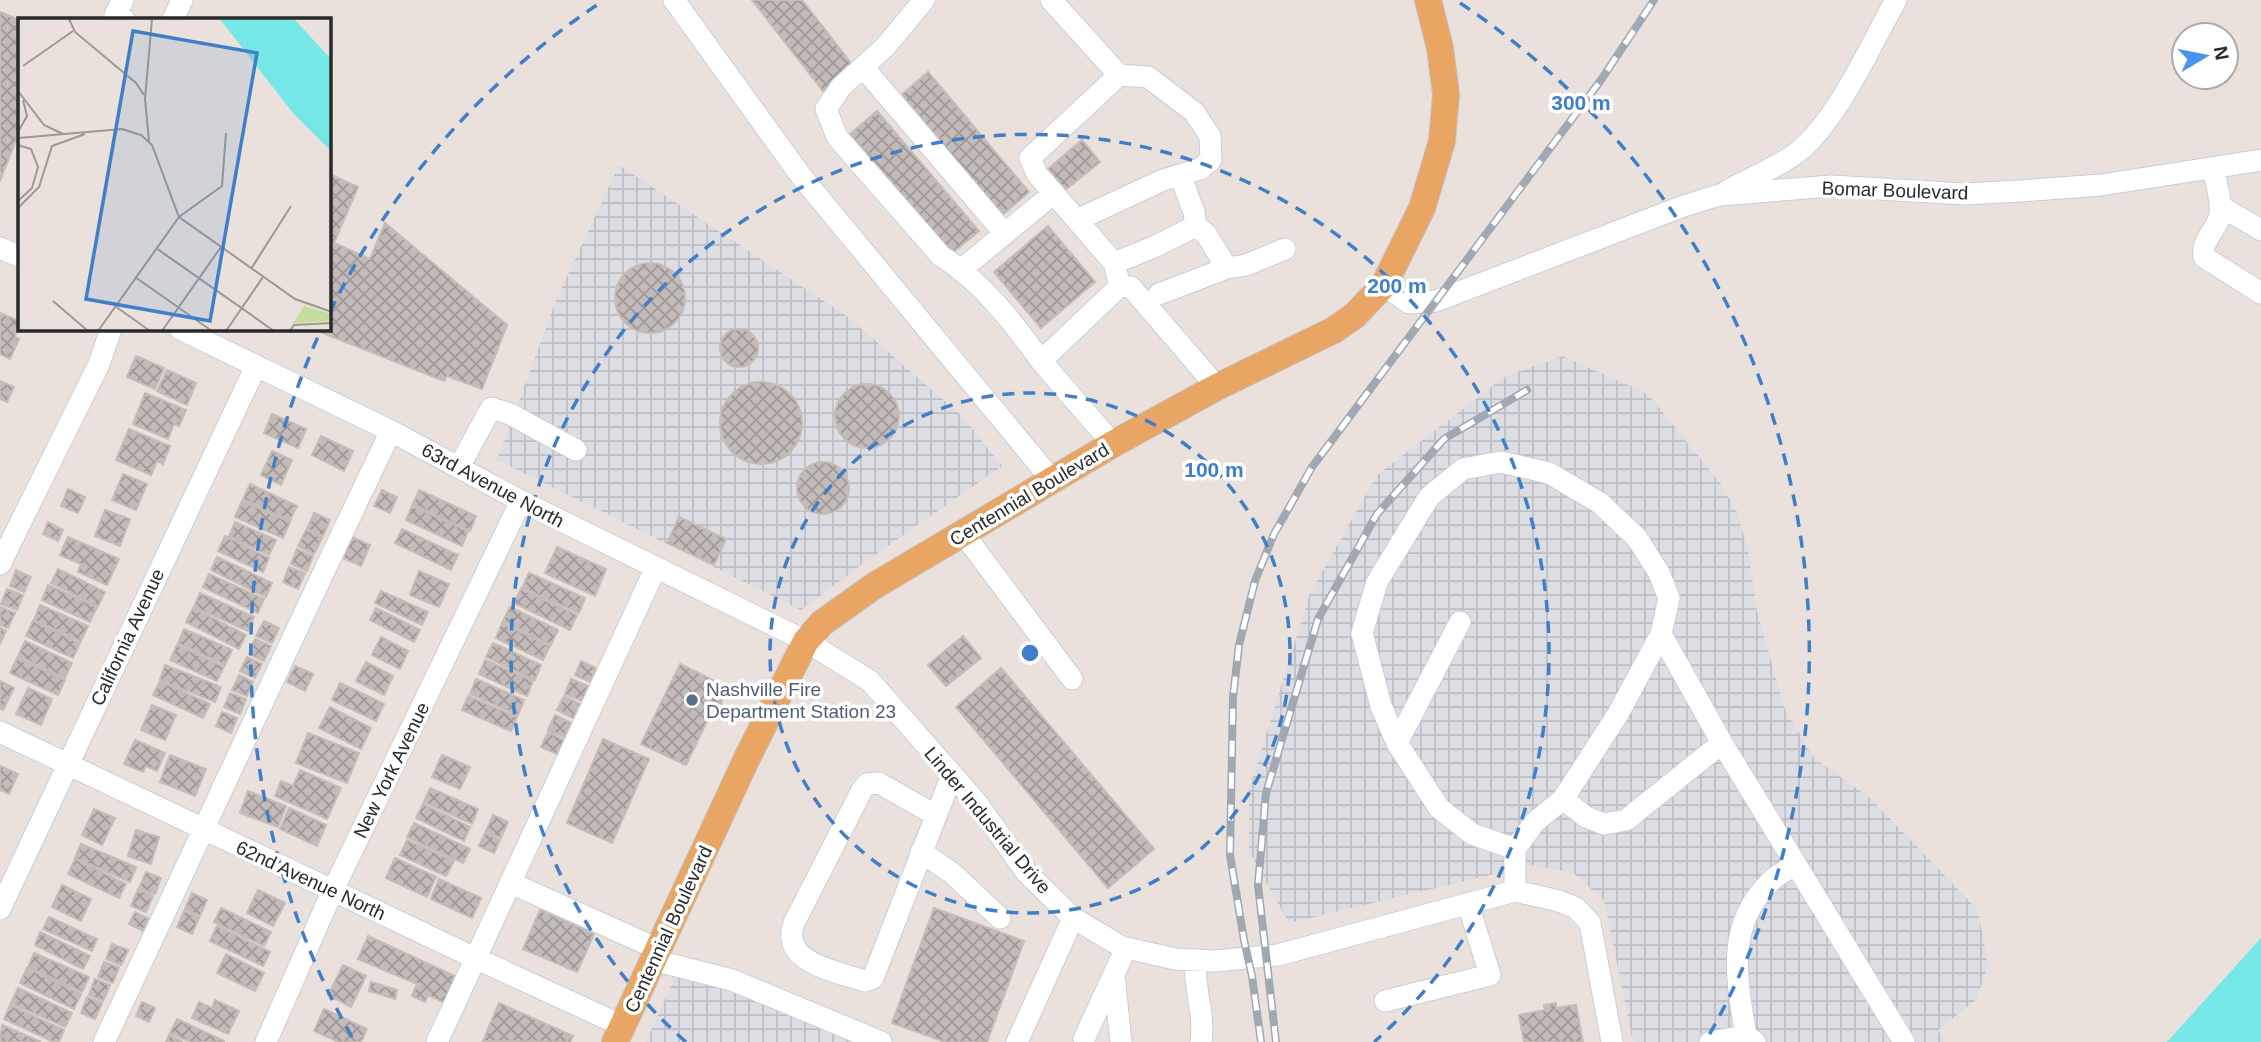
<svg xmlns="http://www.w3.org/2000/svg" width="2261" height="1042" viewBox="0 0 2261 1042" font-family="Helvetica,sans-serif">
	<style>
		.industrial { fill: url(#industrial-grid) }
		.water { fill: #75e7e6 }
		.building { fill: url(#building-cross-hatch); stroke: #c6bcb6; stroke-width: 2 }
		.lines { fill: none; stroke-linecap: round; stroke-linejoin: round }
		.minor-casing { stroke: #c8ced7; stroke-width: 23 }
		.major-casing { stroke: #c3c3c3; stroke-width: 28 }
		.minor { stroke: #fff; stroke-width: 21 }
		.major { stroke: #e8a564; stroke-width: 26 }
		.rail-casing { stroke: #a0a8b3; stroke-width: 8 }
		.rail { stroke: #fff; stroke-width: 5; stroke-dasharray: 16; stroke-linecap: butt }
		.ring { fill: none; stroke: #407fc8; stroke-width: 3.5; stroke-dasharray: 12 9 }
		.service-dot { fill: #5c6f8a; stroke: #fff; stroke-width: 2.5 }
		.labels { text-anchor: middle; stroke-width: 7; stroke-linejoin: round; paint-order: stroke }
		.street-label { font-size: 19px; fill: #2a2a2a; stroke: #fff }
		.service-label { font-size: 19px; fill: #4e5e75; stroke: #fff; text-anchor: start }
		.inset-road { fill: none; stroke: #9e9895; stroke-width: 2 }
		.view { fill: #407fc8; fill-opacity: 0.15; stroke: #407fc8; stroke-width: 3.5 }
		.inset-edge { fill: none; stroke: #2a2a2a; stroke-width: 3.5 }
		.centre { fill: #407fc8; stroke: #fff; stroke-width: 3.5 }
		.ring-label { font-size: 21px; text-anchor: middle; font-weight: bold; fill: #407fc8; stroke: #fff; stroke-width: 7; stroke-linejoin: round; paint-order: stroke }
	</style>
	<defs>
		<pattern id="industrial-grid" width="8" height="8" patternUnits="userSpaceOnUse" patternTransform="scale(1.75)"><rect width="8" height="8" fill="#dddde4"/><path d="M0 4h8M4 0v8" fill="none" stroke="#bebec4"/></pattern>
		<pattern id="building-cross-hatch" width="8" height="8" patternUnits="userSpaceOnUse" patternTransform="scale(1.75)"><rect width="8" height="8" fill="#c3bbb9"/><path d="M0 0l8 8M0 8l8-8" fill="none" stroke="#9f9897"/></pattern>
	</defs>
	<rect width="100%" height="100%" fill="#ebe1dc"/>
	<path class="industrial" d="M619,165L848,317L962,416L1002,466L868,560L801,610L497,460L557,298Z
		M1563,356L1648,394L1721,484L1737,512L1748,551L1757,611L1784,707L1814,758L1869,797L1978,910L1988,966L1976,1000L1938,1030L1945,1042H1633L1604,900L1573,873L1532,865L1289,923L1249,851V790L1310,593L1377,475L1506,376Z
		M683,958L890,1042H646Z"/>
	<path class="water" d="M2261,938V1042H2167Z"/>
	<path class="building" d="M752,0H802L854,67L823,91Z
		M0,12L19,20V132L0,181Z
		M928,72L1029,192L1002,215L901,95Z
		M877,111L979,231L951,254L850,134Z
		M1082,140L1100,162L1065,190L1048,169Z
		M329,174L358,187L334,243L370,259L385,223L507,325L482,389L447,376L444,381L313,329H329Z
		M1048,226L1095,282L1041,328L994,272Z
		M615 298a35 35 0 1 1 70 0a35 35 0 1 1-70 0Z
		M0,313L19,321L15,337L19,339L10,359L0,354Z
		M720 348a19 19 0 1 1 38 0a19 19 0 1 1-38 0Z
		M136,356L164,368L155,389L127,377Z
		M167,370L196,383L187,405L157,391Z
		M0,381L14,387L7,402L0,399Z
		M720 423a41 41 0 1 1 82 0a41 41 0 1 1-82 0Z
		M835 416a32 32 0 1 1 64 0a32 32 0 1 1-64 0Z
		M145,393L186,410L179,426L174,424L168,439L133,424Z
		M272,414L306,429L298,448L264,433Z
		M129,429L170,446L163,464L157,461L151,475L116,460Z
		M321,436L353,451L344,471L312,455Z
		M272,451L292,460L281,485L261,475Z
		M797 488a26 26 0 1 1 52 0a26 26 0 1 1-52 0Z
		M123,474L147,484L136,510L112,500Z
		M250,484L297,506L290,521L243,499Z
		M68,489L85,497L78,513L61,506Z
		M382,490L397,497L390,513L374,506Z
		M419,490L476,516L470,531L413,504Z
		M242,501L290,522L283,538L235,517Z
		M412,506L468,531L462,546L406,520Z
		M105,510L130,519L120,546L95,536Z
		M314,513L330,520L323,536L307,529Z
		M679,517L726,539L714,565L667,543Z
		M48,522L63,530L58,541L43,534Z
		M235,522L276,540L269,555L229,536Z
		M402,529L458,555L451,570L395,543Z
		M306,530L322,538L314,554L298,546Z
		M225,536L269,558L263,572L218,551Z
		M68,537L119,559L107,585L78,572L81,564L60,555Z
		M352,537L370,545L361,566L343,558Z
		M557,547L606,569L595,596L545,573Z
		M297,549L313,556L307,571L291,564Z
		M217,557L272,583L266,597L211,570Z
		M289,567L305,573L298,589L283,582Z
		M58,569L105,592L98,606L51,583Z
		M16,570L31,577L24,592L10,586Z
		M419,571L449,584L439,607L410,595Z
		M529,573L585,598L579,613L522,588Z
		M209,574L264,599L258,613L203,587Z
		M48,585L97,607L90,622L42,600Z
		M7,589L23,595L17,610L1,604Z
		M521,589L577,615L570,630L514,603Z
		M381,591L428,612L422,625L375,603Z
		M200,593L254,617L248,631L194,607Z
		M40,605L88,626L81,641L34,620Z
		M0,607L15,613L8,628L0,625Z
		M510,607L558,630L551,645L503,621Z
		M193,608L246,635L239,649L186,622Z
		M376,608L420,630L414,642L370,620Z
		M33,621L80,643L73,658L26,636Z
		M264,621L279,628L272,643L256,636Z
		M502,623L550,646L543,660L496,638Z
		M0,628L6,631L0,644Z
		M184,629L232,650L225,665L178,643Z
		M963,636L981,658L946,686L928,665Z
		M381,637L408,651L400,669L372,655Z
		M255,639L271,646L264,661L249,654Z
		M25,641L72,663L65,678L18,656Z
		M493,643L541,665L535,680L486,657Z
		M177,645L224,667L217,681L170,660Z
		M247,657L262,664L255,678L240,671Z
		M17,658L65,680L58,695L10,673Z
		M485,660L533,681L527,696L479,674Z
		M581,661L596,668L590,682L575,675Z
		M366,662L393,676L384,695L356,681Z
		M680,664L725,686L718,718L710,715L686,765L641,744Z
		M165,665L221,687L215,702L160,680Z
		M295,666L313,674L305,691L287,682Z
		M1001,668L1154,849L1108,888L956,707Z
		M239,675L253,682L247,696L232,690Z
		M476,679L524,700L518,715L470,694Z
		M571,679L588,686L582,701L565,694Z
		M0,681L14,688L3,710L0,708Z
		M160,681L210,704L203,718L153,695Z
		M340,683L384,704L376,721L332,700Z
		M28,688L52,699L41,725L16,714Z
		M230,693L246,699L240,714L224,707Z
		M468,696L517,717L511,731L462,710Z
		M564,696L580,704L573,718L557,710Z
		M152,705L176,715L165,740L141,730Z
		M330,707L371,728L361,749L319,728Z
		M222,712L237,718L231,733L216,726Z
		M555,715L571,723L564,737L548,730Z
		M548,732L564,740L557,754L541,747Z
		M308,733L359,753L347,783L296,763Z
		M603,739L649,759L612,843L567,823Z
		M135,740L165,753L157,771L146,766L143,772L124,764Z
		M170,755L206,769L195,796L160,782Z
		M442,755L470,767L460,789L432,777Z
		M0,766L18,774L9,794L0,790Z
		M300,770L341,788L327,819L275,796L281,781L293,786Z
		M430,788L478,809L472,824L424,802Z
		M248,791L286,806L278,827L240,813Z
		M423,804L470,827L464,841L416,818Z
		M289,808L326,825L317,846L280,829Z
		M94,809L115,818L102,845L82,835Z
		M493,815L508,822L501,838L486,831Z
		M414,823L470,849L463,863L407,837Z
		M136,830L159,837L151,864L128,856Z
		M485,833L500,840L494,853L479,846Z
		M407,840L454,861L446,876L400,855Z
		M81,844L136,867L130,882L75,858Z
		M395,858L436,877L427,897L386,878Z
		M75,859L126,884L119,898L68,874Z
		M146,872L161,878L155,894L139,888Z
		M439,879L481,898L472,918L431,899Z
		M62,885L91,899L81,921L52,907Z
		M138,889L153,896L146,912L131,906Z
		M258,890L285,903L273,926L247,913Z
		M192,893L207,900L200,916L185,909Z
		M221,908L271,932L264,946L214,922Z
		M934,908L1024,941L987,1042H945L892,1023Z
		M540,910L594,934L577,972L523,949Z
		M184,911L199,918L192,934L177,927Z
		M135,912L149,919L143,931L129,924Z
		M49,917L97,939L92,951L43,929Z
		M217,926L270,952L263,966L210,941Z
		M40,932L90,956L83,969L35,945Z
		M368,936L459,978L447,1004L428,995L425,1002L412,996L417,984L358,959Z
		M112,944L128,950L121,965L106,959Z
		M34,953L89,977L82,992L28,967Z
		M226,954L264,973L255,991L217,973Z
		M104,962L119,967L113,983L98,977Z
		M343,965L366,976L351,1007L328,995Z
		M27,968L81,994L74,1009L20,983Z
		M95,979L110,985L103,1001L89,995Z
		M371,982L397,990L395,999L369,991Z
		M18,988L72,1013L65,1027L11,1003Z
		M87,997L102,1003L95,1019L81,1013Z
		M215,1000L239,1011L228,1034L192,1018L199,1002L212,1008Z
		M142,1002L155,1008L149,1022L136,1016Z
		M499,1003L573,1036L570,1042L483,1041Z
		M1556,1003V1008L1576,1005L1583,1042H1524L1519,1015L1545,1010L1544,1005Z
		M10,1005L64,1030L59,1042H54L4,1019Z
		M324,1009L367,1029L361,1042H339L314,1031Z
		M177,1019L224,1041V1042H190L170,1033Z
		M2,1025L41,1042H0Z
		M169,1035L183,1042H166Z"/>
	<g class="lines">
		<defs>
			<path id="minor" d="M123,0L115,15L124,19
				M674,0L801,176L1052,480
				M924,0L885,47L841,87L826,109L837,137L941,256C982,282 1013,322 1041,361
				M1051,0L1119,75
				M173,19L182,0
				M863,67L1005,234
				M2213,169C2216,183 2222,200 2220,215C2217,230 2201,240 2204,257L2261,293
				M1727,191C1748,179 1781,166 1799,151C1839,118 1870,46 1896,0
				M2220,206L2261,230
				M1077,220L1163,180L1200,169L1211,160L1210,136L1194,112L1148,77L1119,75L1030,158L1037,174L1114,263L1120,286
				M1196,226L1206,234L1227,268L1246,265L1285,249
				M0,248L19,256
				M1114,263L1154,247L1196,226L1194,212L1180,175
				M962,269L1054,193
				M1384,285L1409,303L1436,301L1681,207L1719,195L1831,186L1964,194L2020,191L2101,185L2261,160
				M1159,294L1227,268
				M180,329L391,431L521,501L773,625L806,641L870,681L977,803L1026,872L1073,918L1122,947L1175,959L1215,961L1278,955L1515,891L1559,901L1576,908L1590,923L1612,1042
				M1113,444L1041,361L1120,286L1131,287L1217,387
				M459,467L491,408L510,414L576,450
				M963,533L1072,679
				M0,564L99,364L111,329
				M1661,634L1722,743L1904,1042
				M0,732L477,959L623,1026
				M1397,743L1460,622
				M1563,799L1586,817L1604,824L1626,820L1722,743
				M935,815L879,783L867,784L862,790L794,923C780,963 836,971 865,981L873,978L952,775
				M1515,849L1472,834L1439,808L1397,743L1381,706L1362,633L1377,582L1429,497L1463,469L1501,462L1549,473L1600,503L1637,538L1659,573L1669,598L1661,634L1618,714L1563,799L1535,822L1515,849V891
				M921,852L952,873L1000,918
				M511,883L658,949
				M0,909L256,366
				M653,960L732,980L881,1042
				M1195,960C1194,990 1205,1014 1201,1042
				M1114,975L1121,1042
				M1385,1001L1490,975L1468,904
				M1746,1036C1737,981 1725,927 1769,883C1776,875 1787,870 1796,865
				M1084,1039L1126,948
				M104,1042C200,839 293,634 391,431
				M266,1042L333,890L521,501
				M437,1042L656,567
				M1017,1042L1073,918
				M1710,1042L1746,1036L1755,1042"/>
			<path id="major" d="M615,1042L748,756L806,641L822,623L874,586L1113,444L1217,387L1334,330L1354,316L1384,285L1422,208L1442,141L1446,94L1440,48L1428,0"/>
		</defs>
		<use href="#minor" class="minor-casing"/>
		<use href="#major" class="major-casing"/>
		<use href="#minor" class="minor"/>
		<use href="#major" class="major"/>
		<defs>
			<path id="rail" d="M1261,1042L1252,976L1244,940L1230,855L1233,697L1239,645L1255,581L1274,534L1312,467L1601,80L1654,0
				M1276,1042L1258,885L1266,793L1318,619L1377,514L1444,439L1527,390"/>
		</defs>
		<use href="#rail" class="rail-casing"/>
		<use href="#rail" class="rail"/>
	</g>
	<g class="ring">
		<circle cx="1030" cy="653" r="260"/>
		<path d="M686 1042A519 519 0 1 1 1374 1042"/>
		<path d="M352 1037A779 779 0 0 1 321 330M330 312A779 779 0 0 1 600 3M1460 3A779 779 0 0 1 1708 1037"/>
	</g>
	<circle class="service-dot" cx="692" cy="700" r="7"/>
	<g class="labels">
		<g class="street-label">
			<text transform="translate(1895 190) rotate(2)" y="7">Bomar Boulevard</text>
			<text transform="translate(493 485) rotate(28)" y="7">63rd Avenue North</text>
			<text transform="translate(1029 494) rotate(-31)" y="7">Centennial Boulevard</text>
			<text transform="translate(127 637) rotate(-65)" y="7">California Avenue</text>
			<text transform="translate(391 770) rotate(-64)" y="7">New York Avenue</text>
			<text transform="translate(988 820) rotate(50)" y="7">Linder Industrial Drive</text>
			<text transform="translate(311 880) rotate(25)" y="7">62nd Avenue North</text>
			<text transform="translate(668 929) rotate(-65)" y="7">Centennial Boulevard</text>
		</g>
		<g class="service-label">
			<text x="706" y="696">Nashville Fire<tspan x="706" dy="22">Department Station 23</tspan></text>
		</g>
	</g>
	<g transform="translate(18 18)">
		<rect width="313" height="313" fill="#ebe1dc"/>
		<path d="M286,288L313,296V303L275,305Z" fill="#c5de9c"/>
		<path d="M202,1H276L313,41V133L275,95Z" fill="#75e7e6"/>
		<path class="inset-road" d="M51,1L57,14L118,65L126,77M5,48L55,13M0,73L26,107L45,116M0,114L9,98L5,82M0,120L104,111L123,117L134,127L161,199L277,281L314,294M131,123L127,81L134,1M0,127L13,131L20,149L14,170L0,183M0,190L21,169L34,128L67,116M138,230L256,313M233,251L273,188M117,259L194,313M35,283L70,313M97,288L132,313M80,313L161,199L204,168L208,115M144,313L203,229M208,313L245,259M272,313L276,307L314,305"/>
		<path class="view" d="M115,13L239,35L192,303L68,281Z"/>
		<rect width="313" height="313" class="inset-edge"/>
	</g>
	<circle cx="1030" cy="653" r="10" class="centre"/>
	<g class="ring-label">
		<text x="1581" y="110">300 m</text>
		<text x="1397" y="293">200 m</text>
		<text x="1214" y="477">100 m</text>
	</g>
	<g transform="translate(2205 56) rotate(80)"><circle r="33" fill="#ffffff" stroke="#aaaaaa" stroke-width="2"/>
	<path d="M0-5L12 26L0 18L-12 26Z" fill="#4694ef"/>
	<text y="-10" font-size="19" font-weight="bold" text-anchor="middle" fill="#2a2a2a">N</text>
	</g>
</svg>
